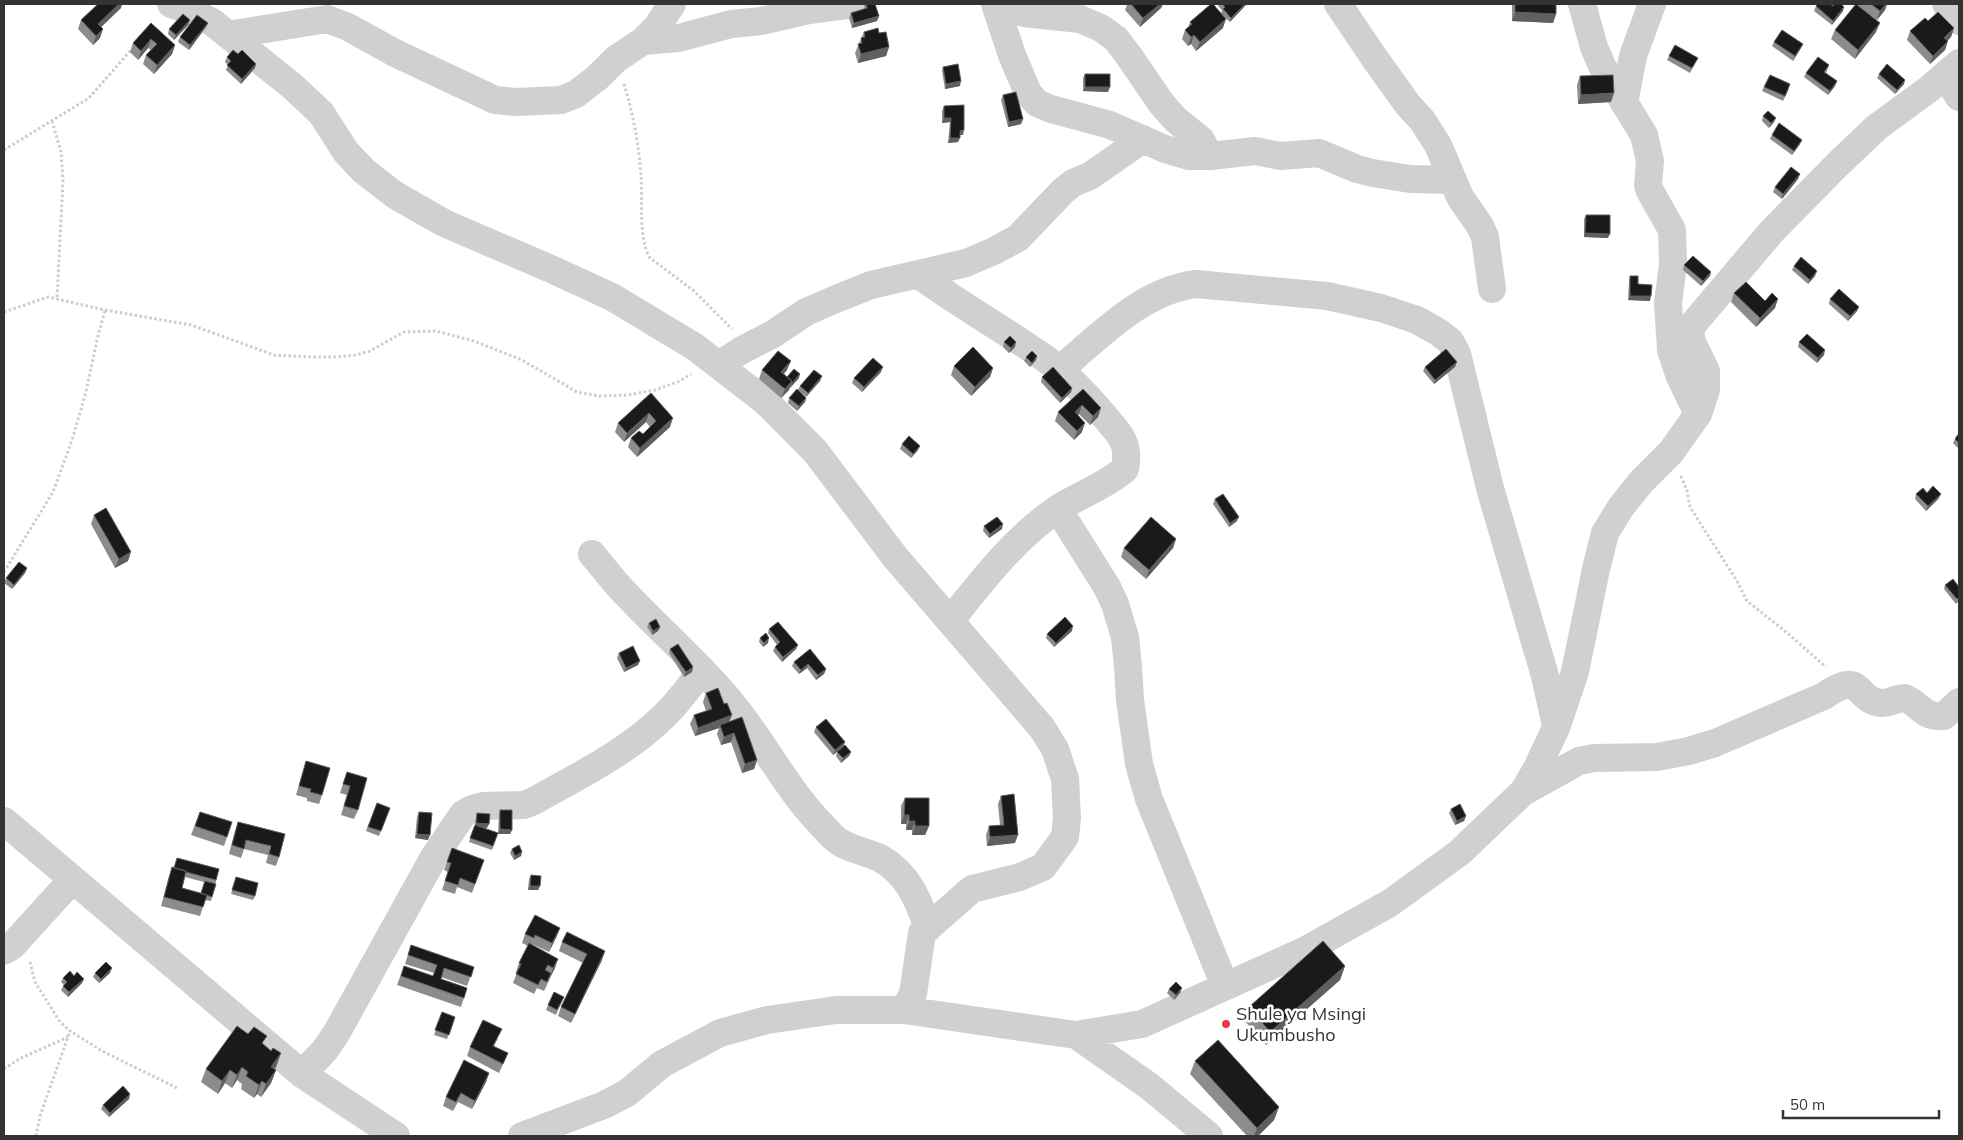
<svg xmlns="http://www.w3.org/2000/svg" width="1963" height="1140" viewBox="0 0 1963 1140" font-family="Mulish,sans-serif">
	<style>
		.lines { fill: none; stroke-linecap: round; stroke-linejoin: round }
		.path { stroke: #cdcdcd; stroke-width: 3; stroke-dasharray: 2.5 2.5; stroke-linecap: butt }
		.minor { stroke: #d0d0d0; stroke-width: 28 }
		.wall { fill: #8c8c8c; fill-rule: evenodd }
		.shaded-wall { fill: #5f5f5f }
		.building { fill: #1a1a1a; stroke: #5f5f5f }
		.poi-dot { fill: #e63946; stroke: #fff; stroke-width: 2 }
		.labels { text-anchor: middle; stroke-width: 5; stroke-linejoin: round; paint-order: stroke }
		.poi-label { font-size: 18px; fill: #333; stroke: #fff; text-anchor: start }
	</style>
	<rect width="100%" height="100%" fill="#fff"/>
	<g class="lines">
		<path class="path" d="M624,84C633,113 639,145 641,176C643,201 638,234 649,257L694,291L732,329
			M52,121L61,152L63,181L57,299
			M4,150L89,98L131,50
			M4,312L48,297L105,310L191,325L274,355L311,357H337L356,355L370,351L404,332L436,331L474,341L522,360L577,392L599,396L628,395L655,390L680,381L691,374
			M1681,476L1687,491L1690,507L1737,581L1747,601L1785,631L1826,667
			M4,572L53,492L72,440L86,392L97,340L105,310
			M30,962L35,982L60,1022L70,1031L102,1051L179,1089
			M4,1069L19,1059L68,1037
			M36,1136L40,1116L70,1031"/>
		<path class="minor" d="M171,4L184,8L212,22L291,85L321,113L346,152L364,171L395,195L444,223L551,269L612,297L695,347L766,402L815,451L895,557L1042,728L1055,749L1065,779L1067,818L1065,837L1043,867L1020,877L972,889L922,933L913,994L904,1010
			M995,4L1012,55L1028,93L1037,103L1051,109L1110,125L1165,149L1189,156H1210L1255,151L1281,156L1319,153L1357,169L1373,173L1410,179L1453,180
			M1000,4L1024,13L1080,19L1101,28L1116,39L1129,56L1161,103L1175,119L1201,140L1210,156
			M1338,4L1373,56L1408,105L1422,120L1438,145L1460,197L1480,226L1485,237L1492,289
			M1582,4L1594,47L1602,66L1644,135L1650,161L1648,185L1650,191L1672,230L1673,264L1668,303L1671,350L1680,377L1698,414
			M1946,4L1959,21
			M228,35L327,19L348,27L395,53L495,100L516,102L561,100L576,94L598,77L616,59L643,41L657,27L672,4
			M643,41L679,38L731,24L761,21L809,10L854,4
			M1945,75L1959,97
			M1624,103L1633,56L1652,4
			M918,274C958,304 1002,328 1043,357C1071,377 1094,403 1116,430C1126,442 1128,453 1125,469C1105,486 1080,495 1059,508C1015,537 982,581 950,621
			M719,365L742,350L773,334L806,312L836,299L871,285L966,263L994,251L1018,238L1063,191L1073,183L1090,176L1143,139
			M1059,370C1100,336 1141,291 1196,284L1327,296L1381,308L1417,320L1438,332L1450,341L1457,354L1490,488L1545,676L1556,726
			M1058,509L1107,587L1115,604L1125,637L1128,667L1130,700L1139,764L1149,799L1225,986
			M592,554C603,567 614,582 626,594C660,630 697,662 729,700C762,739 784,785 819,822C825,828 831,836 838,841C849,849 867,852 880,858C908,874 918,899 928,928
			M1525,791L1579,761L1594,758L1657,757L1689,751L1715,743L1824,696C1864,668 1854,701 1882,703C1890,703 1897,698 1905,698C1921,705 1923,718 1944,716L1959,702
			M4,821L302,1074L396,1136
			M4,951L12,946L72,880
			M1076,1035L1149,1086L1209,1136
			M302,1074L325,1050L337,1032L434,857L463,814L472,809L483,806L524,805L534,801C578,776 626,753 663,717C678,703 690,686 702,670
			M522,1136L604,1105L627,1093L662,1064L720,1033L767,1020L836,1010H904L1076,1035L1142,1024L1306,950L1390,903L1459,853L1523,792L1536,770L1556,728L1575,672L1596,569L1605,533L1621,507L1641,482L1671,452L1698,414L1706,390V371L1692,342L1690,332L1694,323L1772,231L1837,165L1877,127L1929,89L1959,63"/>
	</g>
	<path class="wall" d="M865,4H875L879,16L877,21L852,28L849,18L851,13L865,9L864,6Z
		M1126,4H1163L1161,8L1140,27L1125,10L1127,5Z
		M1219,4H1246L1230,22L1221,14L1223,28L1196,51L1191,44L1188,46L1182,39L1185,30L1188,28L1190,22L1221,14L1222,10L1218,6Z
		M1512,4H1556V14L1553,23L1512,21Z
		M1856,4H1887L1885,10L1877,20Z
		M1816,6H1833L1843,11L1832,25L1814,11Z
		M121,8L101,27L100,38L93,45L78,29L81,20Z
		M1928,21L1954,28L1951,37L1947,41L1945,50L1930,64L1907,40L1910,31Z
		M151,23L175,45L172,54L154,74L143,64L146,55L151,50L148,48L138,60L130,52L133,43Z
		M208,23L206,27L189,50L178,42L180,37Z
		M188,25L174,40L168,34L169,29Z
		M1835,30L1876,32L1855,59L1831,39Z
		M864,32L879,33L889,47L886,56L858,63L855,53Z
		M1774,42L1803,44L1801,48L1793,61L1772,46Z
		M238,54L255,68L241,84L226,70L228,65L225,62L227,57Z
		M1669,56L1698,58L1690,73L1667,60Z
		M1829,65L1826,73L1837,81L1835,86L1828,95L1804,77L1806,73Z
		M943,67L960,86L945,89L942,71Z
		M1085,74L1108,92L1083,91V78Z
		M1879,74L1904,84L1895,94L1877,78Z
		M1580,76L1611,102L1578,104L1577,85Z
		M1764,87L1789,89L1783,101L1762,91Z
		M1003,95L1023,119L1021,124L1008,127L1001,100Z
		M944,106L963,135H960L958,142L948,143L950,122L942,123V111Z
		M1763,116L1774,122L1769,128L1762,121Z
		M1772,135L1800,144L1792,155L1770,139Z
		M1800,174L1798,179L1782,199L1773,192L1775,187Z
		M1586,215L1608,238L1584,237V219Z
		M1684,265L1711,272L1710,276L1701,286L1683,270Z
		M1794,266L1815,276L1808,284L1792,270Z
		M1630,276L1650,301L1628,300L1629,281Z
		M1734,293L1765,301L1775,308L1756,327L1731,302Z
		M1830,299L1859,307L1857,311L1848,321L1829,304Z
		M1004,342L1015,347L1009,353L1003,347Z
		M1799,342L1824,355L1817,363L1798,347Z
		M1026,357L1036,360L1030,367L1024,361Z
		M954,366L993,368L990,377L971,396L951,375Z
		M1425,367H1455L1434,384L1423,371Z
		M762,370H787L784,374L787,377L799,378L790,388V387L789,390L781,398L759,379Z
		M881,372L862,392L852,383L854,378Z
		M822,376L820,381L806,397L798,390L800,386Z
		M1042,377L1072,388L1071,392L1060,403L1041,382Z
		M1083,389L1098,417L1090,425L1079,414L1078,415L1082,432L1074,440L1055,421L1058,412Z
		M651,393L670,427L637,457L628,447L631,438L643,434L650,427L646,422L624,442L615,432L618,423Z
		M789,398H806L805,402L797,411L788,403Z
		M1959,433V449L1953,443L1955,439Z
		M902,444L918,450L911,458L900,449Z
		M1927,493L1939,498L1926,511L1915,499L1916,494Z
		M1215,499L1237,521L1229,527L1213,504Z
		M94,515L128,561L115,568L91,524Z
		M984,526L1002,529L989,538L983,531Z
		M1176,539L1173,548L1146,579L1121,557L1124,548Z
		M27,568L25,573L12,589L4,583L6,578Z
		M1945,585L1959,587V601L1956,604L1944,589Z
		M649,623L660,627L658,631L652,635L647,627Z
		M769,629L798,645L796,649L782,662L773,651L775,647L777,645L768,633Z
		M1072,631L1054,647L1046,638L1047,634Z
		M760,638L768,643L763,647L759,642Z
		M670,649L693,667L692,672L684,677L669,653Z
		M810,649L826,669L824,674L816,680L807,668L799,674L792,666L794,662Z
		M619,653L638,665L624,672L617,658Z
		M706,693L724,704L732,715L729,721L757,760L754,769L742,773L731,742L721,745L717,734L719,728L695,736L690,724L694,715L706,711L703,702Z
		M816,727L845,742L843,747L833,755L814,732Z
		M837,752H851L849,756L841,763L836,756Z
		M306,761L322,795L319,804L307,801V798L296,795Z
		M347,772L358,810L354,819L341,815L347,795L340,793Z
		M1001,796L1015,843L987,846L986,835L989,826L1000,825L998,804Z
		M905,798L929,826L925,835H912V830H906V824H901V806Z
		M377,803L390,808L379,836L366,831Z
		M1451,809L1466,816L1464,821L1455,825L1449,813Z
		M500,810L512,830L510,834H498L499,814Z
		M200,812L232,822L224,846L191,835Z
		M419,812L428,840L415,838L417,817Z
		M477,813L487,828H484L498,833L492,850L469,842L475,825L476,818Z
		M238,822L285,834L279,857L276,866L266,863L268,855L244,849L241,858L229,854L235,831Z
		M452,848L484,860L472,893L457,887L455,894L442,890L448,872L444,870Z
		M512,849L522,852L521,856L514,860L510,853Z
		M177,858L219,869L211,901L205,900L200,916L161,906L169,876L172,867L174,868ZM185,877L204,882L201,893L182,888Z
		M531,875L540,886L538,890H528L529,879Z
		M236,877L255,896L253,900L231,894Z
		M560,928L549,952L532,944L555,968L544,991L537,988L534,994L513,983L517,973L516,972L519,963L528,946L522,943L525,934Z
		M562,942L602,960L571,1023L558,1016L561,1007L583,963L559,951Z
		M411,945L474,967L467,986L441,977V979L467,988L461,1007L397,985L404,966L433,976L434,973L405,964Z
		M1345,966L1340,980L1266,1045L1244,1020L1249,1007Z
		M95,973H110L99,983L93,977Z
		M63,978L82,983L68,997L61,990L64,985L61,982Z
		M1169,989L1180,993L1174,1000L1167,993Z
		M562,1001L556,1015L546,1010L548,1005Z
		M442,1012L455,1017L447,1039L434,1035Z
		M498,1038L494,1046L504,1062L499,1073L467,1056L470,1047Z
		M264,1045L271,1051L281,1053L276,1067L274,1069L276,1070L271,1083L261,1097L257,1094L254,1098L241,1089L242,1084L237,1080L232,1088L225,1083L218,1094L201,1082L206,1069Z
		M1195,1061L1279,1107L1274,1120L1258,1136H1247L1190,1074Z
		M489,1073L486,1082L472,1109L458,1102L453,1111L443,1106L446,1097Z
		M130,1094L129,1099L109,1117L101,1109L103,1105Z"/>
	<path class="shaded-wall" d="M119,4H122L121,8L95,33L98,24Z
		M1160,4H1163L1161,8L1140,27L1143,18Z
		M1245,4H1246V5L1230,22L1231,18Z
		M1886,4H1887L1885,10L1877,20L1880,11Z
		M1844,7L1843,11L1832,25L1833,21Z
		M1515,12L1556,14L1553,23L1512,21Z
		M879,16L877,21L852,28L854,23Z
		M1226,19L1223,28L1196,51L1200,42Z
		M190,20L188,25L174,40L176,35Z
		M208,23L206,27L189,50L190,45Z
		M1880,23L1876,32L1855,59L1858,50Z
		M1954,28L1951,37L1941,47L1944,38Z
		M103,29L100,38L93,45L96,36Z
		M1194,35L1191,44L1188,46L1191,37Z
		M151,39L148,48L138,60L141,51Z
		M1948,41L1945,50L1930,64L1933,56Z
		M1803,44L1801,48L1793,61L1795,56Z
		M175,45L172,54L154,74L157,65Z
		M889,47L886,56L858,63L861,54Z
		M256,64L255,68L241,84L242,79Z
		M1905,80L1904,84L1895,94L1897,90Z
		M961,81L960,86L945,89L946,84Z
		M1837,81L1835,86L1828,95L1830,91Z
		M1085,87H1110L1108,92L1083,91Z
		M1614,93L1611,102L1578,104L1581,95Z
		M944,118H951L950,122L942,123Z
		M1776,118L1774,122L1769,128L1771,123Z
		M1023,119L1021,124L1008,127L1009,122Z
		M964,130L963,135H958L960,131Z
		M950,138H960L958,142L948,143Z
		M1802,140L1800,144L1792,155L1794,151Z
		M1800,174L1798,179L1782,199L1783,194Z
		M1585,233L1610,234L1608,238L1584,237Z
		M1817,271L1815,276L1808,284L1810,280Z
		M1711,272L1710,276L1701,286L1703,281Z
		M1630,296H1651L1650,301L1628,300Z
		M1778,299L1775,308L1756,327L1760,318Z
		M1859,307L1857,311L1848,321L1850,316Z
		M1016,342L1015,347L1009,353L1011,348Z
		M1825,350L1824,355L1817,363L1818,358Z
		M1037,356L1036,360L1030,367L1032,363Z
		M791,361L787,370L778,380L781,372Z
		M1457,362L1455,367L1434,384L1435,380Z
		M883,367L881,372L862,392L864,387Z
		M993,368L990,377L971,396L975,387Z
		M800,374L799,378L790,388L792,383Z
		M822,376L820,381L806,397L808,393Z
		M792,381L789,390L781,398L785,389Z
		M1072,388L1071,392L1060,403L1062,398Z
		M806,398L805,402L797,411L799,406Z
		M1082,405L1079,414L1071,421L1075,412Z
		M1101,408L1098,417L1090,425L1093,416Z
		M649,413L646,422L624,442L627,433Z
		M673,418L670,427L637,457L640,448Z
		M1085,423L1082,432L1074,440L1077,431Z
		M920,446L918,450L911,458L913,454Z
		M1941,494L1939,498L1926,511L1928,506Z
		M1239,517L1237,521L1229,527L1230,523Z
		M1003,524L1002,529L989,538L990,534Z
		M1176,539L1173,548L1146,579L1149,570Z
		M131,552L128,561L115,568L119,559Z
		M27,568L25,573L12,589L14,585Z
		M1073,626L1072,631L1054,647L1056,643Z
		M660,627L658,631L652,635L653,631Z
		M769,638L768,643L763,647L764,643Z
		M798,645L796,649L782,662L783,657Z
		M640,661L638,665L624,672L626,668Z
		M808,664L807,668L799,674L801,670Z
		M693,667L692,672L684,677L686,672Z
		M826,669L824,674L816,680L818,675Z
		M732,715L728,724L720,725L719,728L695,736L698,728Z
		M734,733L731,742L721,745L724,737Z
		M845,742L843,747L833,755L835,750Z
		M851,752L849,756L841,763L843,758Z
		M757,760L754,769L742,773L745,764Z
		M904,815H909L906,824H901Z
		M1466,816L1464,821L1455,825L1457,821Z
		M909,821H915L912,830H906Z
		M476,823L489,824L487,828L475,827Z
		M915,826H929L925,835H912Z
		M500,829L512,830L510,834H498Z
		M417,834L430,835L428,840L415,838Z
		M1018,835L1015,843L987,846L990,837Z
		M522,852L521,856L514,860L515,856Z
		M530,886H540L538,890H528Z
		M560,928L557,936L549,952L552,943Z
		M605,951L602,960L571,1023L575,1014Z
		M558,959L555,968L550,977L553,968Z
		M1345,966L1340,980L1266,1045L1270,1032Z
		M112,968L110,973L99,983L101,979Z
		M84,979L82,983L68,997L69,992Z
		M1182,988L1180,993L1174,1000L1176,995Z
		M281,1053L276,1067L266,1080L271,1067Z
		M242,1067L237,1080L232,1088L237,1075Z
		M230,1070L225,1083L218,1094L222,1081Z
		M276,1070L271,1083L261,1097L266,1084Z
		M489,1073L486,1082L472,1109L475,1101Z
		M262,1081L257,1094L254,1098L259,1085Z
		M130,1094L129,1099L109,1117L110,1113Z
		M1279,1107L1274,1120L1258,1136H1254L1257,1128Z"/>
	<path class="building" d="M98,4H119L98,24L103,29L96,36L81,20Z
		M866,4H875L879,16L854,23L851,13L867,8Z
		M1131,4H1160L1143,18Z
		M1211,4H1213L1226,19L1200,42L1194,35L1191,37L1185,30L1192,24L1190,22Z
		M1222,4H1245L1231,18L1223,9L1225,7Z
		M1515,4H1556V14L1515,12Z
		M1818,4H1830L1833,6L1835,4H1841L1844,7L1833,21L1816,6Z
		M1856,4L1880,23L1858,50L1835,30Z
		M1871,4H1886L1880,11Z
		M1938,12L1954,28L1944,38L1948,41L1933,56L1910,31L1925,18L1928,21Z
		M183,14L190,20L176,35L169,29Z
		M197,15L208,23L190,45L180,37Z
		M151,23L175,45L157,65L146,55L157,44L151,39L141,51L133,43Z
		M878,28L879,33L886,32L889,47L861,54L858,44L862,43L861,38L865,37L864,32Z
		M1782,30L1803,44L1795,56L1774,42Z
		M1675,45L1698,58L1692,68L1669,56Z
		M233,50L238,54L242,50L256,64L242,79L227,65L231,61L227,57Z
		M1818,57L1829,65L1824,72L1837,81L1830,91L1806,73Z
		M958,64L961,81L946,84L943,67Z
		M1887,64L1905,80L1897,90L1879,74Z
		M1085,74H1110V87H1085Z
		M1613,75L1614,93L1581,95L1580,76Z
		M1770,75L1790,84L1785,96L1764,87Z
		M1016,92L1023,119L1009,122L1003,95Z
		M964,105V130L960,131V138H950L951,118H944V106Z
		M1768,111L1776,118L1771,123L1763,116Z
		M1779,123L1802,140L1794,151L1772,135Z
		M1791,167L1800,174L1783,194L1775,187Z
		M1586,215H1610V234L1585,233Z
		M1693,256L1711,272L1703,281L1684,265Z
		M1801,257L1817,271L1810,280L1794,266Z
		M1630,276H1638V284L1652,285L1651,296H1630Z
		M1746,282L1765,301L1772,293L1778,299L1760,318L1734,293Z
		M1839,289L1859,307L1850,316L1830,299Z
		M1807,334L1825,350L1818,358L1799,342Z
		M1010,336L1016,342L1011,348L1004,342Z
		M973,347L993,368L975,387L954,366Z
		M1446,349L1457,362L1435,380L1425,367Z
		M778,351L791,361L781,372L792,381L785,389L762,370Z
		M1032,351L1037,356L1032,363L1026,357Z
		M873,358L883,367L864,387L854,378Z
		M1053,367L1072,388L1062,398L1042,377Z
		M794,369L800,374L792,383H791L792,381L787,377Z
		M814,370L822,376L808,393L800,386Z
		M797,389L806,398L799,406L789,398Z
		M1083,389L1101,408L1093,416L1082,405L1075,412L1085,423L1077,431L1058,412Z
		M651,393L673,418L640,448L631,438L639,431L643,434L656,421L649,413L627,433L618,423Z
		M1959,433V443L1955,439Z
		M909,436L920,446L913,454L902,444Z
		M1933,486L1941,494L1928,506L1916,494L1923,488L1927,493Z
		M1223,494L1239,517L1230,523L1215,499Z
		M106,508L131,552L119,559L94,515Z
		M997,517L1003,524L990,534L984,526Z
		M1151,517L1176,539L1149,570L1124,548Z
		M19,562L27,568L14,585L6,578Z
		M1953,579L1959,587V597L1957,599L1945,585Z
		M1065,617L1073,626L1056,643L1047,634Z
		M656,619L660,627L653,631L649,623Z
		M778,622L798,645L783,657L775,647L780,642L769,629Z
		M766,633L769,638L764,643L760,638Z
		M678,644L693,667L686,672L670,649Z
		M633,646L640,661L626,668L619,653Z
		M810,649L826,669L818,675L808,664L801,670L794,662Z
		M718,688L724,704L727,703L732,715L698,728L694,715L712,709L706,693Z
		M742,717L757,760L745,764L734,733L724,737L720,725Z
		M826,719L845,742L835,750L816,727Z
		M845,745L851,752L843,758L837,752Z
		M306,761L330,768L322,795L310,792L311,789L299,786Z
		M347,772L367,778L358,810L344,806L350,786L343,784Z
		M1014,794L1018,835L990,837L989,826L1004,825L1001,796Z
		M905,798H929V826H915V821H909V815H904Z
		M377,803L390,808L381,831L368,827Z
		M1460,804L1466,816L1457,821L1451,809Z
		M500,810H512V830L500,829Z
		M200,812L232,822L227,837L195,826Z
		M419,812L432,813L430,835L417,834Z
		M477,813L490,814L489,824L476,823Z
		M238,822L285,834L279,857L269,854L271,846L246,840L244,849L232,845Z
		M475,825L498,833L493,846L470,838Z
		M519,845L522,852L515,856L512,849Z
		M452,848L484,860L475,884L460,878L458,885L445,881L451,863L447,862Z
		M177,858L219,869L216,880L186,872V871L174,868Z
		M172,867L186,871L182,888L207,895L203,907L164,897Z
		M531,875L541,876L540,886H530Z
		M236,877L258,883L255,896L232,890Z
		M205,881L216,884L212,897L201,893Z
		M535,915L560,928L552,943L535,935L534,938L525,934Z
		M567,932L605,951L575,1014L561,1007L587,954L562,942Z
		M1323,941L1345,966L1270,1032L1249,1007Z
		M529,943L558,959L553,968L548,965L545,970L551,973L547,982L541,979L538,985L516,974L521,964L519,963Z
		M411,945L474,967L471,977L444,968L441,979L467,988L464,998L401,976L404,966L433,976L437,965L408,955Z
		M106,962L112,968L101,979L95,973Z
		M70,971L74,976L77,972L84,979L69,992L63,986L67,982L63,978Z
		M1176,982L1182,988L1176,995L1169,989Z
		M554,992L564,997L557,1010L548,1005Z
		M442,1012L455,1017L449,1035L435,1030Z
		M483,1020L502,1029L493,1046L508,1053L503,1064L470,1047Z
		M237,1026L248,1034L254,1027L267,1036L262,1043L271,1051L273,1048L281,1053L271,1067L276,1070L266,1084L262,1081L259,1085L246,1076L248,1072L242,1067L237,1075L230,1070L222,1081L206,1069Z
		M1218,1040L1279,1107L1257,1128L1195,1061Z
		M464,1060L489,1073L475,1101L461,1093L456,1102L446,1097Z
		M123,1086L130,1094L110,1113L103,1105Z"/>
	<circle class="poi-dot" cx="1226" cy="1024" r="5"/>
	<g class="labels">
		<g class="poi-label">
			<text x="1236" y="1020">Shule ya Msingi<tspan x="1236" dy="21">Ukumbusho</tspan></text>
		</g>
	</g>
	<rect width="1963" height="1140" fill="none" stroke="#333333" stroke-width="10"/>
	<path d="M1783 1110v8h156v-8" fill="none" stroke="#333333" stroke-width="2.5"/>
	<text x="1790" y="1110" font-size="15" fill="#333333" stroke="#ffffff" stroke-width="4" paint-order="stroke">50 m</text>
</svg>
